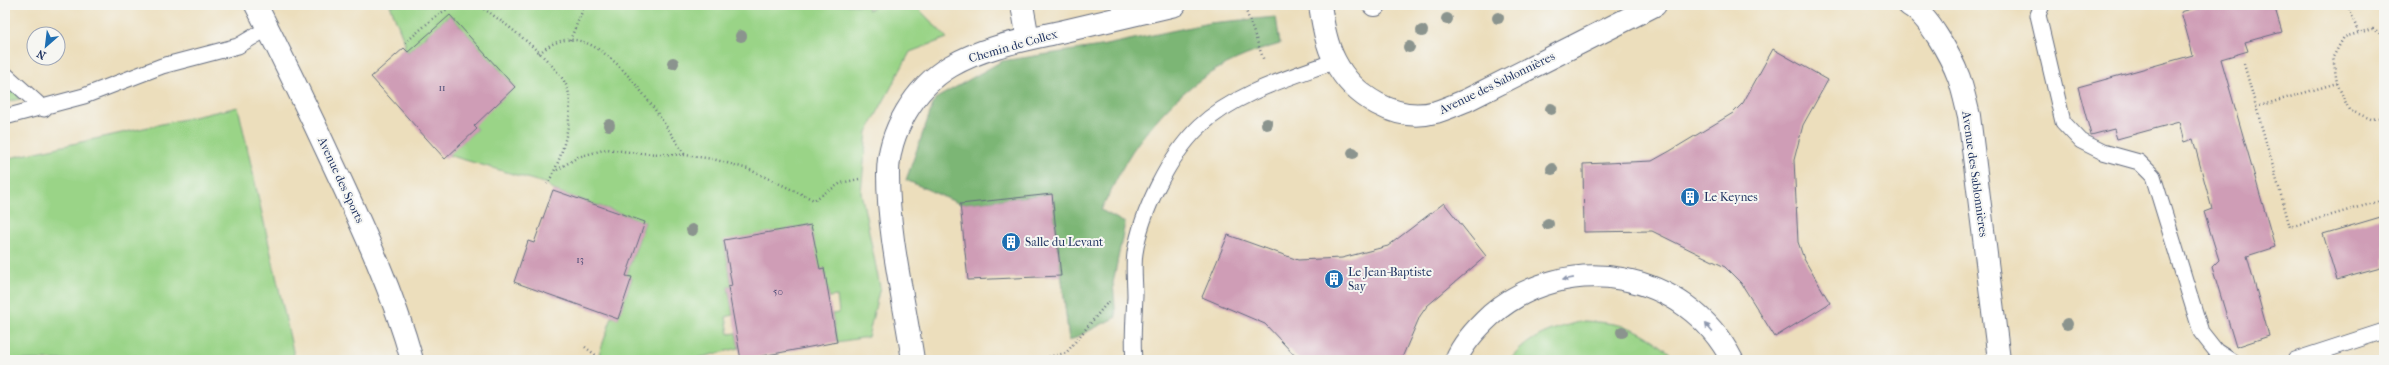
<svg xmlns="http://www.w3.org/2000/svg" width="2389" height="365" viewBox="0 0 2389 365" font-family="'IM FELL French Canon',serif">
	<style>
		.green { fill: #9ad487; stroke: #5a8272 }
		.forest { fill: #7bb674; stroke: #4b7269 }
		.building { fill: #cf9db6 }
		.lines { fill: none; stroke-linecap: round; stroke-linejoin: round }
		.lane-casing { stroke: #646c7f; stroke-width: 17 }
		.street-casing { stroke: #646c7f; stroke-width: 24 }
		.path { stroke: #646c7f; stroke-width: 2.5; stroke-dasharray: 1 3; stroke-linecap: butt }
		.lane { stroke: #fff; stroke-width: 15 }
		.street { stroke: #fff; stroke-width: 22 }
		.tree { fill: #8b948e }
		.oneway { fill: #8d97ae }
		.labels { text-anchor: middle; stroke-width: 4; stroke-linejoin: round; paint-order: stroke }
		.number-label { font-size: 10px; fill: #484a74 }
		.street-label { font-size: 12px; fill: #1b2f5e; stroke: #f6f6f2 }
		.poi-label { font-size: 12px; fill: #1b2f5e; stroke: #f6f6f2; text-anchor: start }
	</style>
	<rect width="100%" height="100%" fill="#f6f6f2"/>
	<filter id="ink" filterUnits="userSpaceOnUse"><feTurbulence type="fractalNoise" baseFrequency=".025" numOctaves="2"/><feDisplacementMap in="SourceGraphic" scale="8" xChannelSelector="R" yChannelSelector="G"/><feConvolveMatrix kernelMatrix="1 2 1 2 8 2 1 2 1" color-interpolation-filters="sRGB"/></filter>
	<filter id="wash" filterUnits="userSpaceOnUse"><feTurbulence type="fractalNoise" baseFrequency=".012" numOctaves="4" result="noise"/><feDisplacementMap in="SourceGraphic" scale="16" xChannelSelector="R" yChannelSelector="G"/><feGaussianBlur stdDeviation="0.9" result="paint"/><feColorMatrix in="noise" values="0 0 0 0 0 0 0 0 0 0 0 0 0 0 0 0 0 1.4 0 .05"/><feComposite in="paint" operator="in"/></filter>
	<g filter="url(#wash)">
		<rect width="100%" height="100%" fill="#ecdebc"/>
		<path class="green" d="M390,5H866L868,10L879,5H915L947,38L910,52L867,132L861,192L880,287L868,337L837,342L832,314L839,313L837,296L829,297L824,269H819L811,225L724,241L732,286L728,287L733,315L726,317L729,334L736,333L739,348L690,360H597L612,317L618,318L632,278L626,276L645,222L553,190L547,184L448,155L477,129L473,125L515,87L450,15L408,52L404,48L405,43Z
			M5,63L20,99L5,102Z
			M238,107L295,360H5V159Z
			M1584,321C1631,324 1642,329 1678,360H1510C1530,335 1554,328 1584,321Z"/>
		<path class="forest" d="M1276,17L1280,44C1215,62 1179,89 1138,143C1123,163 1113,188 1101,210L1125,223L1113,283L1116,317L1069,341L1052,194L960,204L906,180L935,99L1002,61L1101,46L1209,23Z"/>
		<g id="blocks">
			<path class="building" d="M2204,5H2274L2282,32L2245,42L2248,51L2221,59L2275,247L2247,256L2269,336L2236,347L2212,267L2219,260L2204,212L2212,209L2193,139L2184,142L2179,122L2117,139L2114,129L2091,135L2078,87L2193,55L2181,12Z
				M450,15L515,87L474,126L477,129L445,159L371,77L404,48L408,52Z
				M1773,49L1828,80L1803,125L1794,160L1798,242L1804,259L1830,303L1775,337L1741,283L1725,267L1652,231L1584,232L1583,164L1652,161L1670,151L1733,113L1743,103Z
				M553,190L645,222L626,276L632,277L618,319L514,282L528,241L534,243Z
				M1052,194L1061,276L968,280L960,204Z
				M1444,203L1486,256L1427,306L1420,316L1401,360H1299L1265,324L1202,297L1228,235L1298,260L1342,258L1388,246Z
				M2384,216V267L2337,280L2323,234Z
				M811,225L820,269L824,268L837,342L741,360L728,287L732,286L724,240Z"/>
		</g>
	</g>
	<g filter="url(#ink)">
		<use href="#blocks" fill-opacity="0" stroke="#646c7f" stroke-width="1"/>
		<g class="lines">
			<defs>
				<path id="lane" d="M2042,5L2038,15L2063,122L2081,141L2103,152L2139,162L2153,176L2201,332L2216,351L2230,360
					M5,74L44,109
					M5,117L84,96L162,66L238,46L268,28
					M1134,360C1132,339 1134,317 1135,296C1135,282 1133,267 1135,253C1141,213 1169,156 1199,127C1235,93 1289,78 1335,61
					M2295,360L2384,331"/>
				<path id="street" d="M256,5C283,58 309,112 334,166C364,230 393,292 412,360
					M1022,5L1028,39
					M1320,5C1323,24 1326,44 1335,61C1353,96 1396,123 1436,112C1446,109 1457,104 1467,100L1655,5
					M1374,5H1375
					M1909,5C1929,16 1951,57 1959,78C1963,90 1966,104 1969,116L1999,360
					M913,360C904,299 888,236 888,174C888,132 915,87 951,66C983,47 1024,40 1060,32C1099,23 1137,14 1175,5
					M1456,360C1463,343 1478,327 1491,315C1566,249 1686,270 1732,360"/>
			</defs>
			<use href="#lane" class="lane-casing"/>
			<use href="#street" class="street-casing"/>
			<path class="path" d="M477,5C499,17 562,66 568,90C575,114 561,164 547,184
				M1244,5L1264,61
				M2348,5L2358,32
				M2384,35L2373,29L2344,37L2333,57L2337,83L2349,110L2371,119L2384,117
				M570,40L585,5
				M405,43L436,16L454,5
				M539,53C544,50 549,45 555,43C605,20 663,123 685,155
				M2244,64L2290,227L2384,200
				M2256,107L2337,83
				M557,170L578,157L607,149L637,153L685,155L713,159L748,169L814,200L841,183L859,179
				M585,347L602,360
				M1033,360L1066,353L1107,303L1110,302"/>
			<use href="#lane" class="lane"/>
			<use href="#street" class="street"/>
		</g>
		<g class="tree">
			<circle cx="1498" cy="18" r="6"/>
			<circle cx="1447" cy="19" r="6"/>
			<circle cx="1422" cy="31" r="6"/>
			<circle cx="741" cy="36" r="6"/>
			<circle cx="1409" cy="47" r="6"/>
			<circle cx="673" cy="63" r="6"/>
			<circle cx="1551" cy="109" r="6"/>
			<circle cx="1267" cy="124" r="6"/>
			<circle cx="609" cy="125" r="6"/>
			<circle cx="1353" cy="153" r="6"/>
			<circle cx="1552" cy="169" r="6"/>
			<circle cx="1548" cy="224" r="6"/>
			<circle cx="692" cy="230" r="6"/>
			<circle cx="2067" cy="324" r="6"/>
			<circle cx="1622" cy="332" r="6"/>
		</g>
		<defs><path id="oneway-solid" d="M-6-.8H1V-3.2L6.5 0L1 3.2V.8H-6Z"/></defs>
		<g class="oneway">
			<use href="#oneway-solid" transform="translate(1568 279) rotate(169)"/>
			<use href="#oneway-solid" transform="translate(1709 328) rotate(-130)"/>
		</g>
	</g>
	<defs>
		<symbol id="building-disc" viewBox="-11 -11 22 22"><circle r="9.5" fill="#1f6fb2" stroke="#f6f6f2"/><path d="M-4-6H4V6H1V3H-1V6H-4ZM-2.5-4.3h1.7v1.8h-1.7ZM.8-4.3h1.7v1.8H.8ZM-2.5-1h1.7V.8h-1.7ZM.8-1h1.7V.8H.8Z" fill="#fff"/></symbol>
	</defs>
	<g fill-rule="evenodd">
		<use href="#building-disc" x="1679" y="186" width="22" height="22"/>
		<use href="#building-disc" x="1000" y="231" width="22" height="22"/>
		<use href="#building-disc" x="1323" y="268" width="22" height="22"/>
	</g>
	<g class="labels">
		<g class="number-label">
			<text x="442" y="91">11</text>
			<text x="580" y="263">13</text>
			<text x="778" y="295">50</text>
		</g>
		<g class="street-label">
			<text transform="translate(1013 46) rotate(-16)" y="4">Chemin de Collex</text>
			<text transform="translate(1497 83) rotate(-26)" y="4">Avenue des Sablonnières</text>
			<text transform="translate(1975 174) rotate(82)" y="4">Avenue des Sablonnières</text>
			<text transform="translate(341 180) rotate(65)" y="4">Avenue des Sports</text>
		</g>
		<g class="poi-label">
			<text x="1704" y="201">Le Keynes</text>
			<text x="1025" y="246">Salle du Levant</text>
			<text x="1348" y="276">Le Jean-Baptiste<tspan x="1348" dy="14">Say</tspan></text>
		</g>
	</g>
	<rect width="2389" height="365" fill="none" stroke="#f6f6f2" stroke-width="20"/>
	<g transform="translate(46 46) rotate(208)"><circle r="19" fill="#f6f6f2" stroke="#9ea6b7"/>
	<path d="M0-3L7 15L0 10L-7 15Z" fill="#1f6fb2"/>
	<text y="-6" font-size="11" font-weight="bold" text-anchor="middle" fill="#1b2f5e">N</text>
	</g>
</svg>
